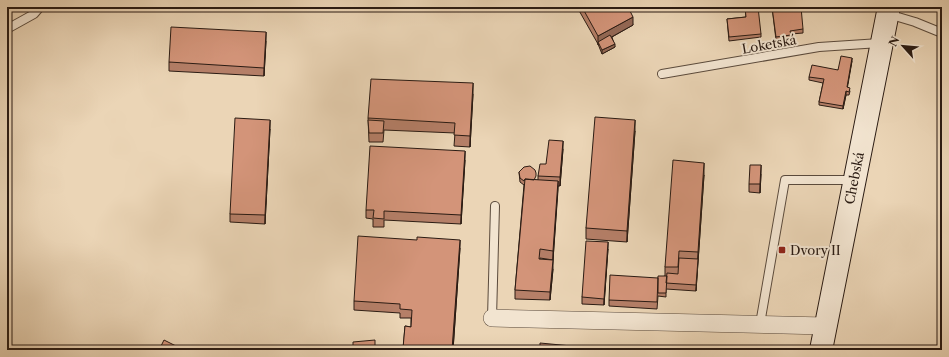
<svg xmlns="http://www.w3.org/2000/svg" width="949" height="357" viewBox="0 0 949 357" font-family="'Libre Caslon Text',serif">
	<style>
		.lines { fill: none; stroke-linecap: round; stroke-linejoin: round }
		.lane-casing { stroke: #5a4a3c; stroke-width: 10 }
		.street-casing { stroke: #5a4a3c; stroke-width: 18 }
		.secondary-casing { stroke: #2a1b13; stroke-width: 24 }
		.lane { stroke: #f2e4d0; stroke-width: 8 }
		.street { stroke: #f2e4d0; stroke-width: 17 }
		.secondary { stroke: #f2e4d0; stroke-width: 22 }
		.wall { fill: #b57f68; stroke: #2a1b13 }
		.shaded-wall { fill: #946855; stroke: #2a1b13 }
		.building { fill: #d39479; stroke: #2a1b13 }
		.poi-dot { fill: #8f2418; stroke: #f2e4d0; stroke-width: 1.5 }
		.labels { text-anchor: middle; stroke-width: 4; stroke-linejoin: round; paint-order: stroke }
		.street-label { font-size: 13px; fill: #2a1b13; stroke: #f2e4d0 }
		.poi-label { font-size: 13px; fill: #2a1b13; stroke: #f2e4d0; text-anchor: start }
	</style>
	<rect width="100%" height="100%" fill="#ebd5b6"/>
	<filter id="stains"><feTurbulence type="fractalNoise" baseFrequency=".005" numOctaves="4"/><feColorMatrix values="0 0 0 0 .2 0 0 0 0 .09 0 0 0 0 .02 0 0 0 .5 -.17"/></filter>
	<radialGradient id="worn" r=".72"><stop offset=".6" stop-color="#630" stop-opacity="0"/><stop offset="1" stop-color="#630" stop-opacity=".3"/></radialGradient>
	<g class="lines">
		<defs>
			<path id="lane" d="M888,14L915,22L942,33
				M7,29L34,14L40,7
				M662,74L819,47L880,43
				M492,318L495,206
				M760,324L785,180H853"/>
			<path id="street" d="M492,318L825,326"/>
			<path id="secondary" d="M821,350L889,7"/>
		</defs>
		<use href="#lane" class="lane-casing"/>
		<use href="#street" class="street-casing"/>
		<use href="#secondary" class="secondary-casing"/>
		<use href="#lane" class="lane"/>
		<use href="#street" class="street"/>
		<use href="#secondary" class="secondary"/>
	</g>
	<path class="wall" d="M577,7H628L633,25L612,37L615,47L602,54L598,44Z
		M745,7L761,34V37L729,41L727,19L746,17Z
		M772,7L784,8L803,29V33L791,34V39L776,40Z
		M266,41L264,76L169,71V62Z
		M852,61L847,87L850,91L849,95H846L843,109L819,105V102L823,83L809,80V77L838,70Z
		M473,94L470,147L454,146L455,133L384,130L383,142H369L368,118Z
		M270,129L265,224L230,222V214Z
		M635,131L627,242L586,239V228Z
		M563,149L560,186H558L553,260L540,258V259L553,269L550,300L515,299V290L524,185L520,182L519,172L536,180H538V176L546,164Z
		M465,160L461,224L384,220V227H373V219L366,218V210Z
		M761,174L760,193L749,192V184Z
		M704,175L696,291L666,289V297L658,296L657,309L609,306V300L658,278L665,276V267Z
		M460,248L453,350H403L405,326L411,327V318H400V313L354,310V301Z
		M608,249L604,305L582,304V297Z"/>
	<path class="shaded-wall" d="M633,17V25L599,44L598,42V45V36Z
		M266,32V41L264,76V68Z
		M615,44V47L602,54V50Z
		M852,58V61L847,90V87Z
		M473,83V94L470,147V136Z
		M846,91V95L843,109V106Z
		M270,120V129L265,224V215Z
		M635,120V131L627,242V231Z
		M563,141V149L560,186V177Z
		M465,151V160L461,224V215Z
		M704,163V175L696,291L698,252Z
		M761,165V174L760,193V184Z
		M558,181V190L553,260V251Z
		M460,240V248L453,350H452Z
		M608,242V249L604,305V299Z
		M553,260V269L550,300V292Z"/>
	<path class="building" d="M582,7H628L633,17L598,36Z
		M745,7H758L761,34L729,37L727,19L746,17Z
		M772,7H784V8L801,7L803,29L790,31L791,35L776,37Z
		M171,27L266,32L264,68L169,62Z
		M610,35L615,44L602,50L598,42Z
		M841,56L852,58L847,87L850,88L849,92L846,91L843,106L819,102L824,79L809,77L812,65L838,70Z
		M371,79L473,83L470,136L454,135L455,123L368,118Z
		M595,117L635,120L627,231L586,228Z
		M235,118L270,120L265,215L230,214Z
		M368,120L384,121L383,133H369Z
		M549,140L563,141L560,177L538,176L540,164H546Z
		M370,146L465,151L461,215L384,211V219L373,218L374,210H366Z
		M673,160L704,163L698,252L679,251L678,267H665Z
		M750,165H761L760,184H749Z
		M530,166L535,170L536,173V176L534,180L525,179L524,181L520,178L519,172L524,167Z
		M525,179L558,181L553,251L540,249L539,259L553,260L550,292L515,290Z
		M358,236L417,240V237L460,240L452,350H409V348H403L405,326L411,327L412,310L400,309V304L354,301Z
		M586,241L608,242L604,299L582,297Z
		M679,258L698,259L696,285L666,283L667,273L678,274Z
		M610,275L658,278L657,302L609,300Z
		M658,276H667L666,293H658Z
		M164,340L184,350H159Z
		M375,340V350H353V342Z
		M540,343L582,347L581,350H540Z
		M656,348L689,350H656Z"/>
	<rect class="poi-dot" x="778" y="246" width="8" height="8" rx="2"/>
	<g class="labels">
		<g class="street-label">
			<text transform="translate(769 44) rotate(-10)" y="5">Loketská</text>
			<text transform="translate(854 178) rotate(-79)" y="5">Chebská</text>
		</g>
		<g class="poi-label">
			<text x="790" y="255">Dvory II</text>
		</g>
	</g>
	<rect width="949" height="357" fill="none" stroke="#ebd5b6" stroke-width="24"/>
	<rect x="8" y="8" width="933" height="341" fill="none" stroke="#2a1b13" stroke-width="2"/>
	<rect x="12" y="12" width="925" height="333" fill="none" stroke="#2a1b13"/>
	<g transform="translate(903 46) rotate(297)" stroke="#f2e4d0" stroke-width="3" paint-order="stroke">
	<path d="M0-3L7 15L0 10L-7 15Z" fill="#2a1b13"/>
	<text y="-6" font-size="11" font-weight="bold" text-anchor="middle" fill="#2a1b13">N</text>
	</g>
	<rect width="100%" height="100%" filter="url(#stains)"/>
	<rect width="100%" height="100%" fill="url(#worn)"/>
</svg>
